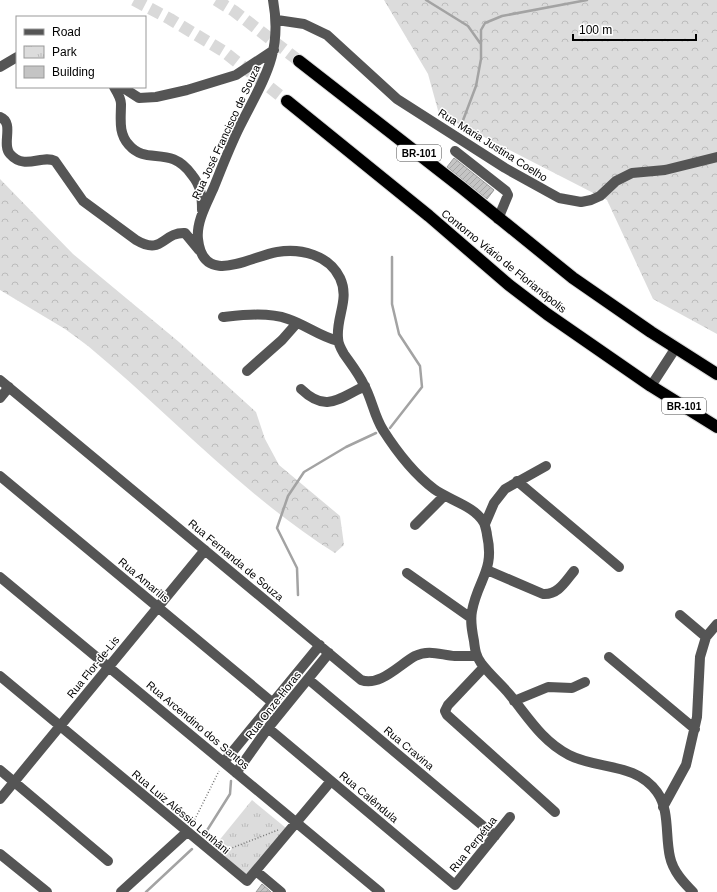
<svg xmlns="http://www.w3.org/2000/svg" width="717" height="892" viewBox="0 0 717 892" font-family="Helvetica,sans-serif">
	<style>
		.forest { fill: url(#forest-crowns) }
		.park { fill: url(#park-tufts) }
		.lines { fill: none; stroke-linecap: round; stroke-linejoin: round }
		.stream { stroke: #a3a3a3; stroke-width: 2.5 }
		.building { fill: url(#building-hatch); stroke: #999 }
		.highway-tunnel { stroke: #d9d9d9; stroke-width: 12; stroke-dasharray: 12 6; stroke-linecap: butt }
		.highway-casing { stroke: #dbdbdb; stroke-width: 14 }
		.path { stroke: #777; stroke-width: 1.5; stroke-dasharray: 1 2; stroke-linecap: butt }
		.minor { stroke: #555; stroke-width: 10 }
		.highway { stroke: #000; stroke-width: 12 }
		.labels { text-anchor: middle; stroke-width: 3; stroke-linejoin: round; paint-order: stroke }
		.shield { fill: #fff; stroke: #4c4c4c; stroke-width: 1 }
		.shield-label { font-size: 10px; font-weight: bold; fill: #000 }
		.street-label { font-size: 11px; fill: #000; stroke: #fff }
	</style>
	<defs>
		<pattern id="forest-crowns" width="20" height="18" patternUnits="userSpaceOnUse"><rect width="20" height="18" fill="#dcdcdc"/><path d="M2 6a3 3 0 1 1 6 0M12 15a3 3 0 1 1 6 0" fill="none" stroke="#bbb"/></pattern>
		<pattern id="park-tufts" width="24" height="20" patternUnits="userSpaceOnUse"><rect width="24" height="20" fill="#dcdcdc"/><path d="M3 7l-1-3M5 7V3M7 7l1-3M15 17l-1-3M17 17v-4M19 17l1-3" fill="none" stroke="#bbb"/></pattern>
		<pattern id="building-hatch" width="6" height="6" patternUnits="userSpaceOnUse"><rect width="6" height="6" fill="#c4c4c4"/><path d="M-1 1l2-2M0 6l6-6M5 7l2-2" fill="none" stroke="#a7a7a7"/></pattern>
	</defs>
	<rect width="100%" height="100%" fill="#fff"/>
	<path class="forest" d="M384,0H717V334L653,299L607,200L439,114L428,74Z
		M0,179L73,254L179,342L256,412L265,439L279,465L340,516L344,545L335,553C244,496 171,415 88,346L65,329L0,290Z"/>
	<path class="park" d="M252,800L286,828L247,876L213,848Z"/>
	<g class="lines">
		<path class="stream" d="M426,0L468,26L480,43
			M462,123L476,86L481,59V30L485,23L502,16L587,0
			M390,428L422,387L420,366L399,334L392,304V257
			M298,595L297,568L277,528L288,496L304,472L346,447L376,433
			M206,832L230,794L231,781
			M146,892L192,849"/>
	</g>
	<path class="building" d="M454,158L494,190L487,199L447,167Z
		M262,884L271,892H256Z"/>
	<g class="lines">
		<path class="highway-tunnel" d="M134,0L170,19L223,51L287,101
			M216,0L234,11L299,61"/>
		<defs>
			<path id="highway" d="M299,61L462,188L573,278L651,332L717,374
				M287,101L429,216L509,285L547,314L651,386L717,427"/>
		</defs>
		<use href="#highway" class="highway-casing"/>
		<path class="path" d="M192,825L219,771
			M224,851L278,830"/>
		<path class="minor" d="M273,0C283,54 263,80 240,126C230,146 222,167 214,187C207,203 196,222 198,239C203,288 251,256 277,252C301,248 329,255 340,278C350,299 336,317 338,338C338,344 341,349 344,354C351,364 359,374 364,385C372,399 374,416 383,430C397,452 413,473 434,489C449,500 475,506 484,523C485,525 487,533 487,535C495,571 478,579 472,611C470,621 472,631 474,641C475,650 476,656 481,663C490,675 501,684 510,695C528,717 542,741 569,755C598,770 635,762 657,792C670,810 665,836 670,857C673,871 683,882 693,892
			M277,20L304,24L327,35L397,99L505,168L559,198L581,202L591,200L600,196L616,181L632,173L665,170L717,157
			M0,67L17,57
			M114,87C117,92 121,98 121,104C121,119 118,133 129,145C147,166 170,144 192,175C201,186 202,196 202,210
			M122,87L139,98L156,97L187,90L236,75L274,50
			M0,117C15,123 1,144 10,154C25,171 42,154 55,161L83,201L136,240C163,256 162,232 185,233L199,250
			M455,151L506,191L508,195L498,219
			M223,317C243,315 268,312 288,319C306,325 319,336 338,341
			M247,371L282,340L297,323
			M0,380L361,680C380,687 400,664 415,656C429,649 441,655 455,656C462,656 469,656 476,656
			M651,386L675,349
			M301,389C326,413 338,399 365,386
			M0,398L9,387
			M0,476L273,703
			M517,481L619,567
			M485,524L494,503L505,489L546,466
			M415,525L444,496
			M487,570L543,594C558,595 565,582 574,571
			M407,573L471,618
			M0,577L380,892
			M680,615L706,637
			M609,657L695,729
			M484,667L448,705L445,711L447,715L555,812
			M0,676L247,881L331,781
			M308,679L495,836
			M514,701L548,687L572,688L585,682
			M268,728L455,885L510,817
			M224,762L320,645
			M0,770L108,861
			M236,773L268,728L329,653
			M0,799L205,550
			M663,807L686,765L697,717L700,657L706,637L717,624
			M0,854L47,892
			M256,871L281,892
			M121,892L187,832"/>
		<use href="#highway" class="highway"/>
	</g>
	<g class="labels">
		<g class="shield">
			<rect x="397" y="145" width="44" height="16" rx="3"/>
			<rect x="662" y="398" width="44" height="16" rx="3"/>
		</g>
		<g class="shield-label">
			<text x="419" y="157">BR-101</text>
			<text x="684" y="410">BR-101</text>
		</g>
		<g class="street-label">
			<text transform="translate(226 132) rotate(-65)" y="4">Rua José Francisco de Souza</text>
			<text transform="translate(493 145) rotate(32)" y="4">Rua Maria Justina Coelho</text>
			<text transform="translate(504 261) rotate(39)" y="4">Contorno Viário de Florianópolis</text>
			<text transform="translate(236 560) rotate(40)" y="4">Rua Fernanda de Souza</text>
			<text transform="translate(144 580) rotate(40)" y="4">Rua Amarílis</text>
			<text transform="translate(93 667) rotate(-51)" y="4">Rua Flor-de-Lis</text>
			<text transform="translate(273 705) rotate(-52)" y="4">Rua Onze-Horas</text>
			<text transform="translate(198 725) rotate(40)" y="4">Rua Arcendino dos Santos</text>
			<text transform="translate(409 748) rotate(40)" y="4">Rua Cravina</text>
			<text transform="translate(369 797) rotate(40)" y="4">Rua Calêndula</text>
			<text transform="translate(181 812) rotate(40)" y="4">Rua Luiz Aléssio Lenhâni</text>
			<text transform="translate(473 844) rotate(-51)" y="4">Rua Perpétua</text>
		</g>
	</g>
	<rect x="16" y="16" width="130" height="72" fill="#ffffff" stroke="#999999"/>
	<rect x="24" y="29" width="20" height="6" fill="#555555" stroke="#999999"/>
	<text x="52" y="36" font-size="12" fill="#000000">Road</text>
	<rect x="24" y="46" width="20" height="12" fill="url(#park-tufts)" stroke="#999999"/>
	<text x="52" y="56" font-size="12" fill="#000000">Park</text>
	<rect x="24" y="66" width="20" height="12" fill="#c4c4c4" stroke="#999999"/>
	<text x="52" y="76" font-size="12" fill="#000000">Building</text>
	<path d="M573 34v6h123v-6" fill="none" stroke="#000000" stroke-width="2"/>
	<text x="579" y="34" font-size="12" fill="#000000" stroke="#ffffff" stroke-width="3" paint-order="stroke">100 m</text>
</svg>
